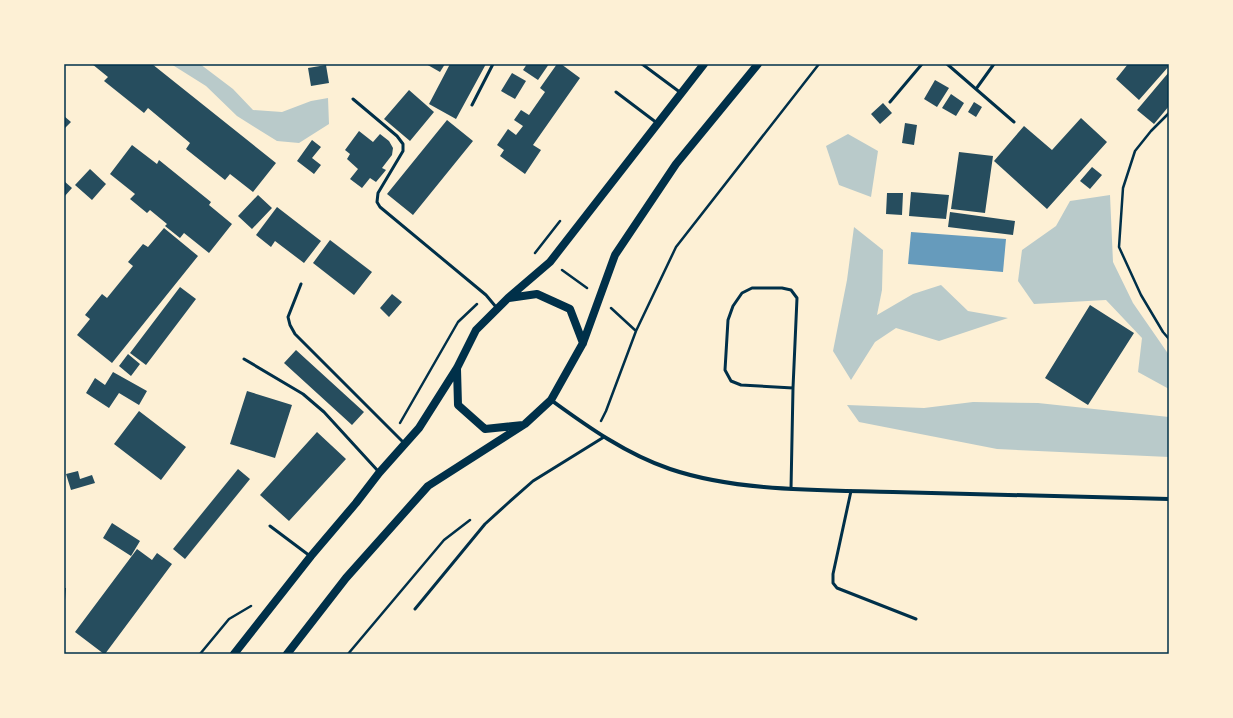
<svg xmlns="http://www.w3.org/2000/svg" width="1233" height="718" viewBox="0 0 1233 718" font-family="Manrope,sans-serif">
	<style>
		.green { fill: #b9caca }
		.water { fill: #669bbc }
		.building { fill: #264d5e }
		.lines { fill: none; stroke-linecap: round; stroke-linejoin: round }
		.path { stroke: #003049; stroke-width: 2.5 }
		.service { stroke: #003049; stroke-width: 3 }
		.minor { stroke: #003049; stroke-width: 4 }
		.secondary { stroke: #003049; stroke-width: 8 }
		.neatline { fill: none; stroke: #003049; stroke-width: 1.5 }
	</style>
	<rect width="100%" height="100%" fill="#fdf0d5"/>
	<path class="green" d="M171,64H200L233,89L253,110L282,112L311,101L328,98L329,124L299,143L277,141L237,116L206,86Z
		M848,134L878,151L871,197L839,185L826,146Z
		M1110,195L1113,262L1133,303L1169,355V389L1138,372L1142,338L1106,300L1034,304L1018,281L1022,250L1056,226L1070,201Z
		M854,227L883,250L882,290L877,315L913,294L941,285L968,311L1008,318L939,341L896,328L875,342L851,380L833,351L847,280Z
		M973,402L1038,403L1169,417V457L997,449L859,422L847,405L924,408Z"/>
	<path class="water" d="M911,232L1006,239L1003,272L908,264Z"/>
	<path class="building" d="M92,64H152L276,163L253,192L230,174L225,180L186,149L190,143L148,108L144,113L104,81L108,77Z
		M426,64H445L440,72Z
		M450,64H486L456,119L429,104Z
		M527,64H549L538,80L523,70Z
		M557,64H561L580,78L533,145L541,150L525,174L500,156L504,150L497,145L508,129L516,135L523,126L514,120L521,110L529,115L545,92L540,88Z
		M1128,64H1169V66L1139,100L1116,79Z
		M326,65L329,83L311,86L308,68Z
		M1169,72V106L1154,124L1137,110Z
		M512,73L526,81L515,99L501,91Z
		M935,80L949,88L937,107L924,99Z
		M409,90L434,112L410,141L384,119Z
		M951,94L964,103L956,116L942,108Z
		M974,102L982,107L976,117L968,112Z
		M883,103L892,113L880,124L871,114Z
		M64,116L71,122L64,129Z
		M1081,118L1107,142L1047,209L994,161L1024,126L1052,150Z
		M447,120L473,141L413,215L387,194Z
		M905,123L917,125L914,145L902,143Z
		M359,131L373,142L380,134L389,141L393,148L392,155L382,168L386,170L376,182L370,178L362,188L350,179L358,169L347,159L350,154L345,150Z
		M312,140L321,147L312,158L321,165L314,174L297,161Z
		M132,145L157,164L159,160L211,202L209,205L232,224L209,253L184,233L180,238L165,226L167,224L150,210L147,213L130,199L135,194L110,174Z
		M959,152L993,156L985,213L951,209Z
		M1092,167L1102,175L1090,189L1080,181Z
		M90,169L106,184L92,200L75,185Z
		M64,181L72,188L64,197Z
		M911,192L949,195L946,219L909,216Z
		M887,193H903L902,215L886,214Z
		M258,195L272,208L252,229L238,216Z
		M277,207L321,241L304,263L275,241L271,247L256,235Z
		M950,212L1015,221L1013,235L948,227Z
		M164,228L198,256L112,363L77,335L90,319L85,315L102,294L107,298L133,266L128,262L143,244L148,247Z
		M330,240L372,272L354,295L313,263Z
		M180,287L196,299L146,365L130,353Z
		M392,294L402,302L389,317L380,308Z
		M1090,305L1134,333L1088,405L1045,378Z
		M296,350L364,412L352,425L284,363Z
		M128,354L140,364L131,376L119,366Z
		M113,372L147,391L139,405L119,393L109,408L86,393L95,378L105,385Z
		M247,391L292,405L275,458L230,444Z
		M139,411L186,447L161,480L114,444Z
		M317,432L346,459L289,521L260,495Z
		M238,469L250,479L185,559L173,549Z
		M78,471L80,479L92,475L95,483L71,490L66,474Z
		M112,523L140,541L131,556L103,538Z
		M137,549L152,560L157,553L172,564L105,654H104L75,632Z
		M64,588H66L65,600H64Z"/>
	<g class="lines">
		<path class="path" d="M1169,113L1151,131L1135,151L1123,188L1119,247L1141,295L1163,332L1169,339
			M535,253L560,221
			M562,270L587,288
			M611,308L636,331
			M601,421L606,411L636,331L676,247L819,64
			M400,423L458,322L477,304
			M200,654L229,619L251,606
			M348,654L444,540L470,520"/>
		<path class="service" d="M642,64L681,93
			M947,64L1014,122
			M976,89L994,64
			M616,92L657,123
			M353,99L397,136L403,144V151L378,193L377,202L380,207L486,295L496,307
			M890,102L922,64
			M472,105L493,64
			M301,284L288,317L290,325L295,334L404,443
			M244,359L303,394L324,412L378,471
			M791,489L793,388L797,298L791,290L782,288H752L742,293L733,306L728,320L725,370L731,381L741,385L793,388
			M851,491L833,574V583L837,588L916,619
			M270,526L310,556
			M415,609L485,524L507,504L533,481L604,437"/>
		<path class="minor" d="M551,400C588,427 626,454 670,469C738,492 822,490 893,492C985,494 1077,496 1169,499"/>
		<path class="secondary" d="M509,298L537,294L570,309L583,343
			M457,369L458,405L485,429L523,425
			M234,654L311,556L356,503L379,473L419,428L457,368L476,330L508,298L550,262L704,64
			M287,654L346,578L428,486L525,424L551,400L583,343L615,255L676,164L758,64"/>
	</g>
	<rect width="1233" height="718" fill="none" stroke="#fdf0d5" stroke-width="130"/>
	<rect x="65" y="65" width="1103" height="588" class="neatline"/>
</svg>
